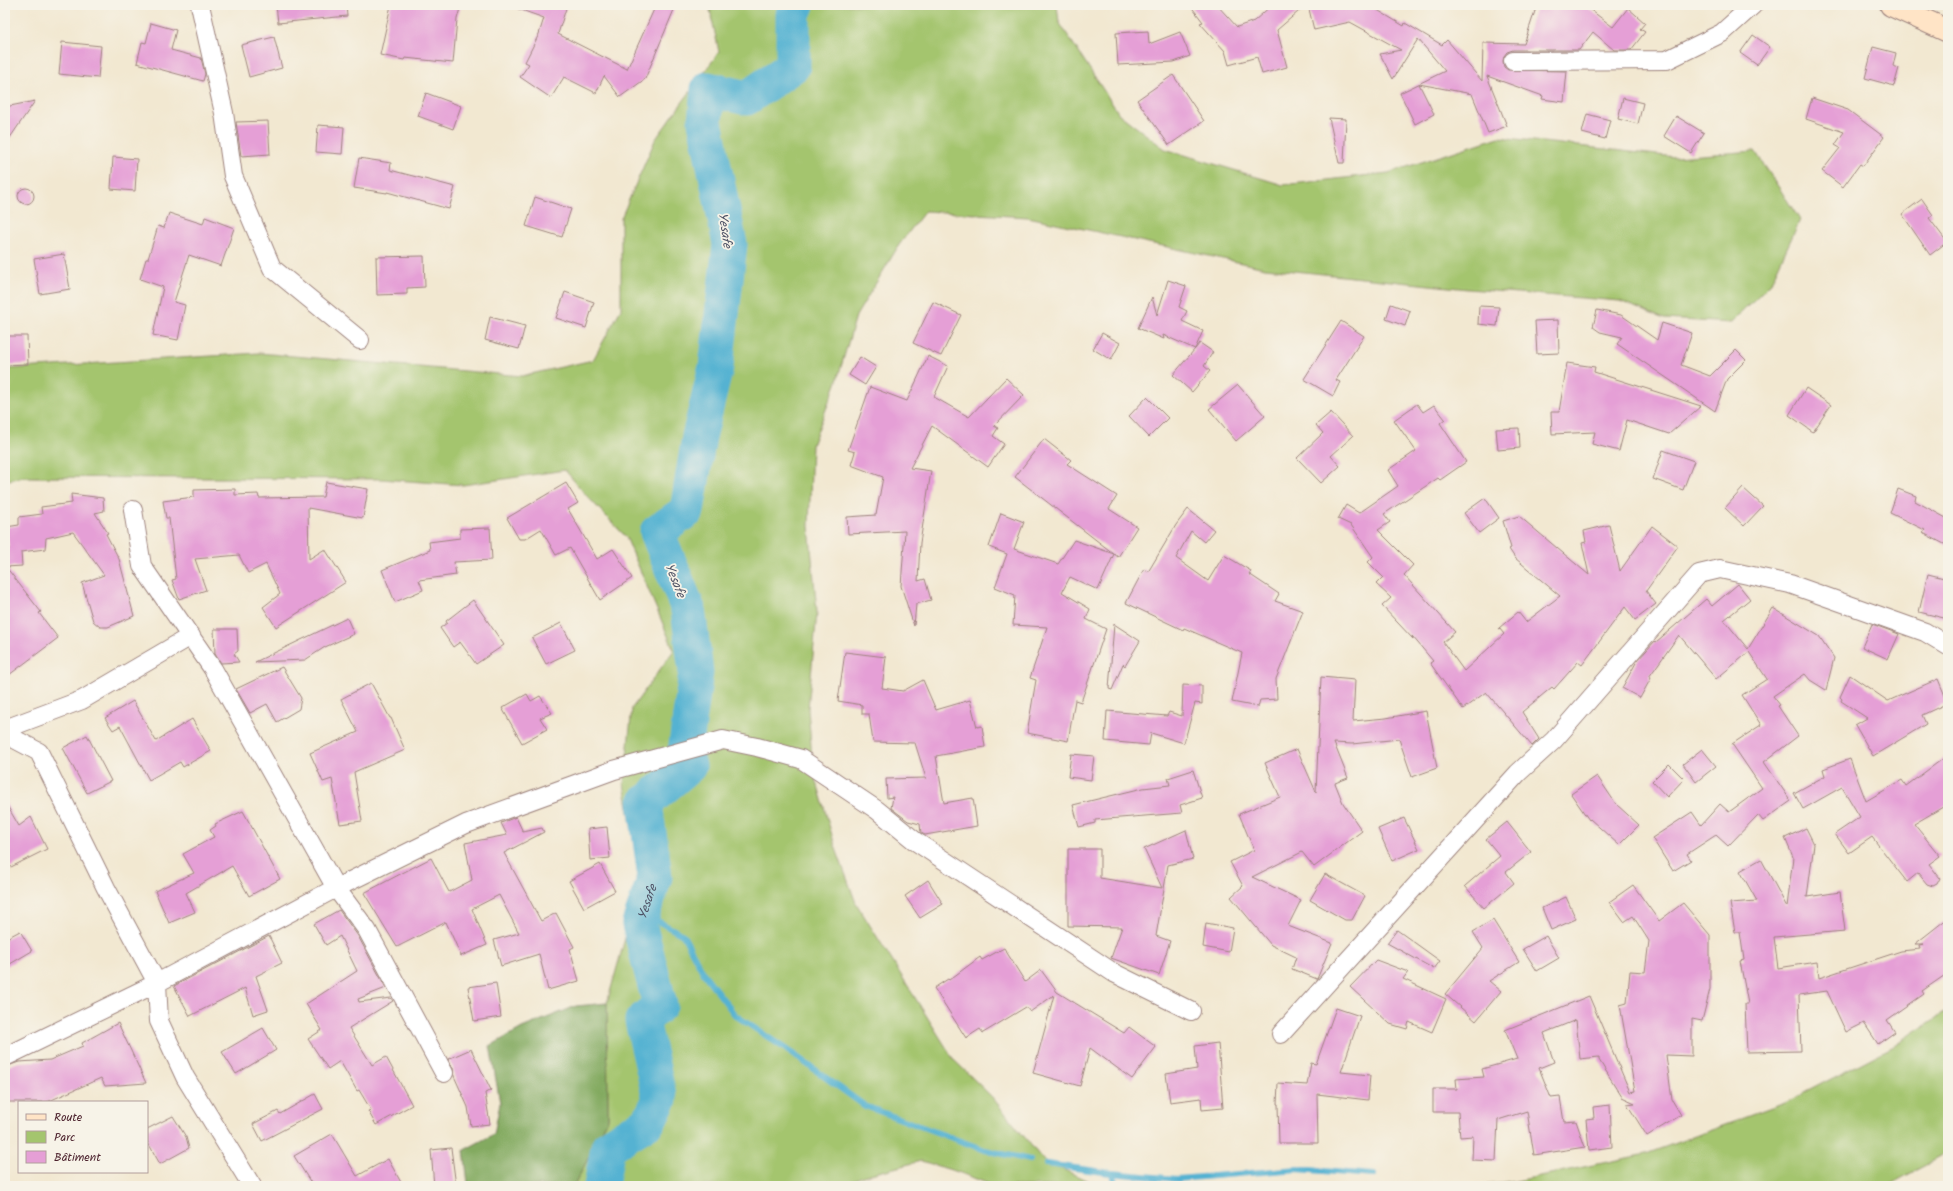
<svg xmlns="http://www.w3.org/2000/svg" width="1953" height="1191" viewBox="0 0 1953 1191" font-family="Kalam,sans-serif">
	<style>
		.green { fill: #a4c56e; stroke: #77724c }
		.forest { fill: #83aa61; stroke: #666446 }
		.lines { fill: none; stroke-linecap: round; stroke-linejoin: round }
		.stream { stroke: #54b2d2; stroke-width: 6 }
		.river { stroke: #54b2d2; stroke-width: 35 }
		.building { fill: #e59fd6 }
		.street-casing { stroke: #9e847e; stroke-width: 20 }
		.secondary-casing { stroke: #9e847e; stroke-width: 24 }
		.street { stroke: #fff; stroke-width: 18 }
		.secondary { stroke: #ffe4c6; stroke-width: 22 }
		.labels { text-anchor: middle; stroke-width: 3.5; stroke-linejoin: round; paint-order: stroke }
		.water-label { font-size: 13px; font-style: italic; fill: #4e5265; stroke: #f7f3e8 }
	</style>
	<rect width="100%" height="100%" fill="#f7f3e8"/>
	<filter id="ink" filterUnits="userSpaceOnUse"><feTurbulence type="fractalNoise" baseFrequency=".025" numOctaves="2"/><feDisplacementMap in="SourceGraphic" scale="8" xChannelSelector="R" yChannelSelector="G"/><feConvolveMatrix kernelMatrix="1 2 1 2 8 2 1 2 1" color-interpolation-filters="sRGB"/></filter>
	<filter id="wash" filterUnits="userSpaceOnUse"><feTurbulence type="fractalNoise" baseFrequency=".012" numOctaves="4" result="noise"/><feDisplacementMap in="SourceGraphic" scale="16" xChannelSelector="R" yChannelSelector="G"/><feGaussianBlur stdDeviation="0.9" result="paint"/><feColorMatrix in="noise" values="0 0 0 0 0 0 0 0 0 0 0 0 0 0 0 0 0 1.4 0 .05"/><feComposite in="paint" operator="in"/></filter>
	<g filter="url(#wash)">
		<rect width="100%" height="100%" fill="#f2e8d1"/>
		<path class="green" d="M709,5H1057L1059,22L1119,114L1165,149L1283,185L1388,173L1499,137L1675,157L1755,151L1800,220L1770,284L1731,323L1664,319L1620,301L1468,289L1265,268L1028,217L925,211L899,245L856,316L836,384L812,445L809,526L817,612L808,709L813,768L835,846L856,903L954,1060L992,1097L1043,1160L1090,1182L1133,1186H994L958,1172L921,1161L863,1176L841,1186H574L608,1119L607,1003L641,881L624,784L632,708L674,650L626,537L585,494L565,470L463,485L381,479L21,477L5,481V369L259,353L522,376L593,360L621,309V218L655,140L719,52Z
			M1948,1010V1153L1887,1186H1473L1507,1183L1646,1154L1785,1103L1894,1046Z"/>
		<path class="forest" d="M607,1003L608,1119L574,1186H470L468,1184L464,1150L494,1134L500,1103L490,1046L522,1028L576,1006Z"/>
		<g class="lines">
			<path class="stream" d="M643,913L683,935L704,974L735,1015L793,1054L865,1106L985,1150L1030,1160
				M1046,1164L1111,1173L1177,1179L1297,1169L1374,1175
				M1111,1173L1119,1186"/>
			<path class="river" id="s1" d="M601,1186L608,1147L649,1121L660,1099L642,1021L660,1005L639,924L655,877L645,803L689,766L685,752L696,672L688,609L657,532L687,511L699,437L716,367L730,244L705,122L708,89L747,98L793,66V14L797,5"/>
		</g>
		<g id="blocks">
			<path class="building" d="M276,5H346L347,16L278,23Z
				M391,5H461L457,19L453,63L405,58L404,60L380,55Z
				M513,5H567L558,34L627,69L656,5H676L645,79L620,97L604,76L596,93L564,77L551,98L520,77L529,64L525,62L539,34L544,18L513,7Z
				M1190,5H1217L1237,27L1254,21L1272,5H1306L1277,30L1287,67L1262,74L1257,57L1229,65L1225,51L1200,23L1203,22Z
				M1308,5H1369L1404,26L1405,23L1442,45L1447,40L1482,81L1483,43L1524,44L1537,5H1584L1613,27L1628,8L1645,23L1640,29L1645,32L1631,50H1614L1593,32L1579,50H1513L1507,52L1504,56L1503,61L1504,67L1508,70L1567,71L1564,102L1542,99L1543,96L1487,76L1507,126L1488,133L1472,94L1419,84L1434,114L1415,124L1400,93L1445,71L1418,39L1393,79L1380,54L1401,50L1350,22L1314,30Z
				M151,23L176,30L171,50L201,58L205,74L203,81L137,63L142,42L146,43Z
				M1148,31L1149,44L1180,32L1190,56L1174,62L1118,65L1116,33Z
				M1753,35L1770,47L1757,65L1740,53Z
				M274,37L282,68L249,77L241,45Z
				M62,42L101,46L98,78L59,74Z
				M1873,47L1896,53L1893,66L1899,68L1894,86L1865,78Z
				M1173,75L1204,121L1169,145L1137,100Z
				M426,93L461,106L453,129L418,116Z
				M1623,98L1643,103L1638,124L1618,119Z
				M1812,98L1848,110L1884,137L1863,166L1860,164L1843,187L1822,171L1840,148L1835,145L1844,132L1806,119Z
				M35,101L5,145V107Z
				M1587,114L1610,120L1605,139L1582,133Z
				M1676,116L1704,133L1691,153L1664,136Z
				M1329,118L1346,119L1344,163H1339Z
				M268,121L270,154L241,156L236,122Z
				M318,125L344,127L342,154L316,152Z
				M113,157L137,159L135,191L111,189Z
				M359,158L391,163L390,170L455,187L449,209L387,192V193L354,188Z
				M18 196a8 8 0 1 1 16 0a8 8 0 1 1-16 0Z
				M535,197L571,209L562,237L526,226Z
				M1922,199L1933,215L1929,218L1947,242L1930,255L1902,214Z
				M169,213L203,224L205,217L234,228L221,266L189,255L174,302L185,305L178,340L153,335L163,287L140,279L146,259H148L158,226L164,228Z
				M64,254L70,289L40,294L34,259Z
				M424,256L425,287L407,288V294L377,295L376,257Z
				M1168,280L1186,286L1179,307L1187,311L1182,321L1203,331L1195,349L1163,335L1164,339L1138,328L1152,297L1157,315Z
				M565,292L594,302L586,328L556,318Z
				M933,302L961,315L941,356L913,343Z
				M1391,304L1410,311L1405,326L1386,319Z
				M1479,306L1499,307L1497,326L1478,324Z
				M1597,310L1621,315L1657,340L1662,323L1692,333L1681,365L1710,376L1736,350L1746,360L1727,379L1715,411L1617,344L1622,337L1600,332L1593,327Z
				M490,317L525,326L519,349L485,340Z
				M1558,320L1559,353L1537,354L1535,321Z
				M1341,321L1364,336L1336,380L1340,382L1333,396L1304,379Z
				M1102,333L1120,343L1111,360L1093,349Z
				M5,336H27L28,364L5,365Z
				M1200,343L1213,352L1204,366L1210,371L1192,392L1173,375Z
				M928,356L948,366L934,397L969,417L1006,378L1024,395L994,426L998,428L993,436L1004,444L988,467L932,426L910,468L931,471L920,543L918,581L925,579L931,600L916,604L914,626L901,586L905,531L848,534L847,517L876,515L883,477L851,465L855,452L848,450L870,387L907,401Z
				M860,357L876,367L865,385L849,375Z
				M1567,363L1595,367L1594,372L1701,406L1669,434L1627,420L1619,451L1592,444L1595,432L1552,434L1551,412H1559Z
				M1238,385L1265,416L1236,441L1209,409Z
				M1806,388L1831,405L1813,432L1789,415Z
				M1147,397L1168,418L1149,437L1129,416Z
				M1417,404L1423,412L1434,405L1445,419L1440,423L1466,462L1440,480L1438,478L1384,514L1390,522L1378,530L1413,565L1404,575L1455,632L1443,642L1464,671L1504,634L1499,628L1518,612L1526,622L1560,596L1515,558L1509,549L1511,548L1503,521L1519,516L1589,575L1582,543L1586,542L1584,531L1609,525L1620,571L1652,526L1678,546L1646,591L1656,604L1635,620L1625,607L1582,665L1578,662L1554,689L1552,687L1522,712L1539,739L1532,746L1486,692L1463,709L1430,663L1433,661L1412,636L1413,639L1382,606L1391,598L1376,584L1383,577L1368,562L1373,557L1351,525L1338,519L1346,505L1359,513L1398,486L1388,470L1416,451L1394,420Z
				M1331,412L1353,436L1331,456L1340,466L1321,483L1297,458L1323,433L1316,425Z
				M1519,428L1520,448L1498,450L1496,429Z
				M1044,439L1071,460L1067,464L1117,496L1109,509L1137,527L1118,557L1015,477Z
				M1663,450L1694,461L1683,490L1653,479Z
				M326,482L368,489L363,518L308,508L309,559L325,549L346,582L276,627L263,607L280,594L266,564L248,573L239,555L195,559L206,590L179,599L172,580L176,579L169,518H166L163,501L194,497V490L235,489V495L258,494L259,498L323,497Z
				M566,483L578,503L568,509L597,559L613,549L632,578L600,600L570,548L556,555L541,529L525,539H519L507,518Z
				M1743,488L1763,506L1744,526L1725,508Z
				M1898,489L1916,496L1915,501L1948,519V546L1923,533L1925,530L1890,513Z
				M71,494L103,498L104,511L95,513L108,533L106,534L119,559L134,616L108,627H100L93,621L82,583L104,575L73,532L46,538L45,549L21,552L22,566L6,567L41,612L39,613L58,638L5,678V549H9L6,527L19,525V517L42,514L41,507L72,503Z
				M1485,498L1499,518L1479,533L1464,513Z
				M1188,509L1214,530L1204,542L1191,531L1176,558L1208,581L1224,555L1251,571L1249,574L1279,594L1275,601L1303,611L1276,679L1277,699L1260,700L1258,707L1232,702L1242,653L1184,628L1183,630L1126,603L1144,569L1148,572L1176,525Z
				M1001,513L1024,522L1014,549L1058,564L1074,540L1114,554L1098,590L1070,577L1062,592L1090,609L1086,619L1106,629L1081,702L1075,700L1068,741L1027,733L1036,680L1030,678L1047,627L1013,625L1015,595L995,587L1007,554L989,547Z
				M490,528L492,560L454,562L456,575L419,580L423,590L395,602L382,570L430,550L429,542L460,538V529Z
				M1928,574L1948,579V619L1919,612Z
				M1738,584L1750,599L1724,620L1748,649L1773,608L1819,636L1834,658L1826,690L1810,680L1805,674L1773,696L1780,705L1778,706L1798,736L1764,762L1791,801L1763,821L1758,815L1728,846L1716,835L1687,854L1691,860L1673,871L1652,838L1692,812L1701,825L1720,804L1729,812L1762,788L1732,744L1761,725L1742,695L1767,679L1749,652L1716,679L1679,635L1649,677L1651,678L1640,698L1622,688L1637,661L1655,641L1656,642L1706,599L1712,606Z
				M473,600L504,645L476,664L460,642L453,647L440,628L447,623L446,621Z
				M347,618L354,634L325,647L305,660L255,662Z
				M561,623L575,650L546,664L532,638Z
				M1114,624L1140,641L1125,666L1123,664L1112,690L1109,689Z
				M1872,624L1899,634L1888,659L1862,647Z
				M214,629H237L238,651L234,654L239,662L221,663L215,654Z
				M845,652L886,657L882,688L903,691L923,680L936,710L970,700L977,727L982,726L985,747L936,756L944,803L973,798L977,826L925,835L921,833L920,824L908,821L891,808L893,797L887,798L886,779L926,778L915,743L873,742L869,714H862V705L838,701Z
				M282,667L301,698L299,709L277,722L267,704L250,713L236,689Z
				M1850,675L1888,701L1938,679L1948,703L1922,715L1926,724L1873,756L1855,725L1867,718L1841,701L1842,699L1840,697Z
				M1321,677L1355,680L1353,721L1386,718L1426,711L1437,768L1412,777L1399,739L1352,744L1334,743L1348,778L1335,783L1343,803L1362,831L1314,867L1302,852L1252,877L1301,900L1288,926L1332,943L1317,979L1292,969L1296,957L1271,945L1231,897L1243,886L1230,862L1254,850L1239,814L1280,797L1265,763L1297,749L1316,792Z
				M371,683L390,718H391L405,750L354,772L362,821L340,824L332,779L323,782L310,753L358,732L341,699Z
				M1183,685L1202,686V704L1195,703L1184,743L1151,733L1149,745L1105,741L1107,711L1167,716L1169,712L1182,716Z
				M527,694L531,701L540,696L552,713L540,718L547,729L522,743L502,708Z
				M133,701L156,741L192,719L211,751L183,767L180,762L149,780L120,726L113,730L105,718Z
				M87,735L111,781L87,793L63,748Z
				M1702,749L1716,766L1696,782L1683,764Z
				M1071,754L1094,756L1091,780L1068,777Z
				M1948,755V804L1914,824L1940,856L1929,864L1940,878L1937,884L1933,886L1927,884L1918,873L1907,882L1872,837L1849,853L1835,834L1860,817L1842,787L1803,809L1794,793L1825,776L1823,769L1850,759L1866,801L1902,780L1906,786Z
				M1669,764L1684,779L1667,797L1652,781Z
				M1193,770L1202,798L1180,805L1182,813L1095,820V823L1079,827L1073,805L1143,788L1170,785L1168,778Z
				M1597,776L1616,804L1639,825L1619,845L1590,819L1589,820L1571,794Z
				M5,802L19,826L31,817L47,849L5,870Z
				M243,811L280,879L249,896L232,866L186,893L195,912L169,923L155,891L194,873L183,854L214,837L210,830L216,826L215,824Z
				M516,817L523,832L542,828L544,832L504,853L541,921L556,913L574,947L570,949L579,981L548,990L539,954L501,966L494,940L519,933L499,895L472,909L487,945L461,956L446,922L397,947L364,893L431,858L449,892L472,880L465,843L507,835L501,823Z
				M1404,818L1419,849L1392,861L1378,829Z
				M1507,822L1531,852L1506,872L1514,883L1484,908L1465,886L1500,856L1486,839Z
				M607,827L610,858L590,860L588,829Z
				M1806,828L1814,844L1807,897L1840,892L1845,931L1774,937L1778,968L1817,962L1819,978L1901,951L1920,949L1919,945L1924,944H1915L1948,918V973L1922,991L1924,994L1887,1020L1895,1032L1878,1044L1864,1023L1846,1032L1827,991L1799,995L1801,1051L1747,1052L1745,1004H1748L1740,961L1744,960L1740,932H1735L1730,903L1757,901L1740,871L1761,859L1787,907L1793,857L1785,838Z
				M1186,830L1193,859L1168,865L1156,936L1170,941L1159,975L1111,958L1122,927L1068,926V849H1100V878L1162,888L1144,849Z
				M600,864L615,891L584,908L569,881Z
				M1325,874L1365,896L1352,920H1345L1310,900Z
				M928,880L943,904L920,918L905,896Z
				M1633,885L1659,921L1683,903L1710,935V989L1702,1021L1692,1019V1056L1666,1055L1672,1100L1681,1115L1647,1136L1627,1104L1635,1103L1622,1097L1599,1060V1057L1580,1059L1576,1020L1544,1033L1554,1062L1539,1068L1551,1098L1560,1097L1564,1122L1576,1121L1585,1147L1534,1155L1527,1111L1498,1120L1496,1161L1472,1160L1473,1136L1460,1137L1458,1112H1433V1089H1457L1456,1079L1484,1077L1482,1069L1517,1059L1505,1030L1589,996L1630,1092L1635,1091L1620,1005L1627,1003L1630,971L1645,972L1649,941L1633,916L1624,922L1609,902Z
				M1566,897L1576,919L1551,930L1542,908Z
				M339,910L358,936L386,988L358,999L359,1002L391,998L393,1001L349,1028L372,1065L386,1057L412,1105L376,1125L368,1111L371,1110L359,1090L357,1091L340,1061L328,1069L308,1039L322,1030L306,1004L357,971L340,936L326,945L314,924Z
				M1493,920L1519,962L1489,981L1501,991L1476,1021L1445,994L1483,948L1473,932Z
				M1206,923L1233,928L1229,952L1203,947Z
				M1397,930L1440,961L1434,969L1387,943Z
				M20,931L32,951L5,967V939Z
				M269,936L282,963L256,976L268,1010L253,1015L245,988L190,1016L174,986Z
				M1546,936L1559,958L1537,971L1523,949Z
				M1004,948L1025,982L1041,970L1057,992L1124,1033L1129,1027L1156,1047L1132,1079L1090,1048L1080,1086L1033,1073L1054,995L1030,1012L1026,1007L983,1033L980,1029L966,1038L934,988L948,979L949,980L980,957L982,960Z
				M1376,960L1408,972L1403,979L1446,999L1432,1032L1409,1022L1407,1029L1390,1024L1350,987Z
				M496,983L501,1017L474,1021L468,987Z
				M1336,1008L1360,1016L1341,1072L1370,1075L1368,1100L1317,1094L1318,1143H1279L1278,1104H1277L1278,1083L1307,1085L1311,1063L1316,1064Z
				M118,1023L146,1083L105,1086L101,1078L47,1102H5V1067L19,1062L50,1060L83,1046L82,1043Z
				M263,1028L276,1050L236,1074L222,1052Z
				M1218,1043L1223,1108L1202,1110L1201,1098L1170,1102L1166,1074L1197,1069L1195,1046Z
				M471,1049L491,1090L485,1093L490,1124L471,1126L468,1107L454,1076L453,1068L448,1059Z
				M315,1094L323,1109L262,1141L253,1124L278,1111L280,1114Z
				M1610,1105L1612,1147L1589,1150L1586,1119L1594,1118L1593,1107Z
				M173,1116L186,1137L189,1148L160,1164L147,1141V1129Z
				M332,1134L357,1176L388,1159L403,1186H313L294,1156Z
				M451,1148L456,1186H434L431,1150Z"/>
		</g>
	</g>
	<g filter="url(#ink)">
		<use href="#blocks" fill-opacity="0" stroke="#9e847e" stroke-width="1"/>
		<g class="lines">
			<defs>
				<path id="street" d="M200,5L224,113L233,176L272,268L360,340
					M1513,61L1667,60L1722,33L1753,5
					M133,510L142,566L213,669L336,888L367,930L444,1073
					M5,729L82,700L191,636
					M5,734L39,752L106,888L157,983L159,1021L185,1077L252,1186
					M1281,1034L1518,773L1554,740L1699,574L1720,569L1790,584L1925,632L1948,646
					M5,1057L157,983L336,888L466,824L614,770L723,740L757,747L801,759L877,810L915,841L1114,973L1191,1011"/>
				<path id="secondary" d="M1891,5L1948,31"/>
			</defs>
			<use href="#street" class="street-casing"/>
			<use href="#secondary" class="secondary-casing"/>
			<use href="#street" class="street"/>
			<use href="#secondary" class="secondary"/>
		</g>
	</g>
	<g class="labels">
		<g class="water-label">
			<text transform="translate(726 230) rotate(82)" y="5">Yesafe</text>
			<text transform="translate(676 580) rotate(68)" y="5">Yesafe</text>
			<text dy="5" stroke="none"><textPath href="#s1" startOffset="324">Yesafe</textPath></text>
		</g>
	</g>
	<rect width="1953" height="1191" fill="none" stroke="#f7f3e8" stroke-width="20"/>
	<rect x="18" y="1101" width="130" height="72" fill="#f7f3e8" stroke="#b29e9c"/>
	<rect x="26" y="1114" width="20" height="6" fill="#ffe4c6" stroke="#b29e9c"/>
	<text x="54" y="1121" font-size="12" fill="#4a1f2b">Route</text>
	<rect x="26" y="1131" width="20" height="12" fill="#a4c56e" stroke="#b29e9c"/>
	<text x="54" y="1141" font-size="12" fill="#4a1f2b">Parc</text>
	<rect x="26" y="1151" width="20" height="12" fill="#e59fd6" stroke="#b29e9c"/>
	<text x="54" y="1161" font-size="12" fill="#4a1f2b">Bâtiment</text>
</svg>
